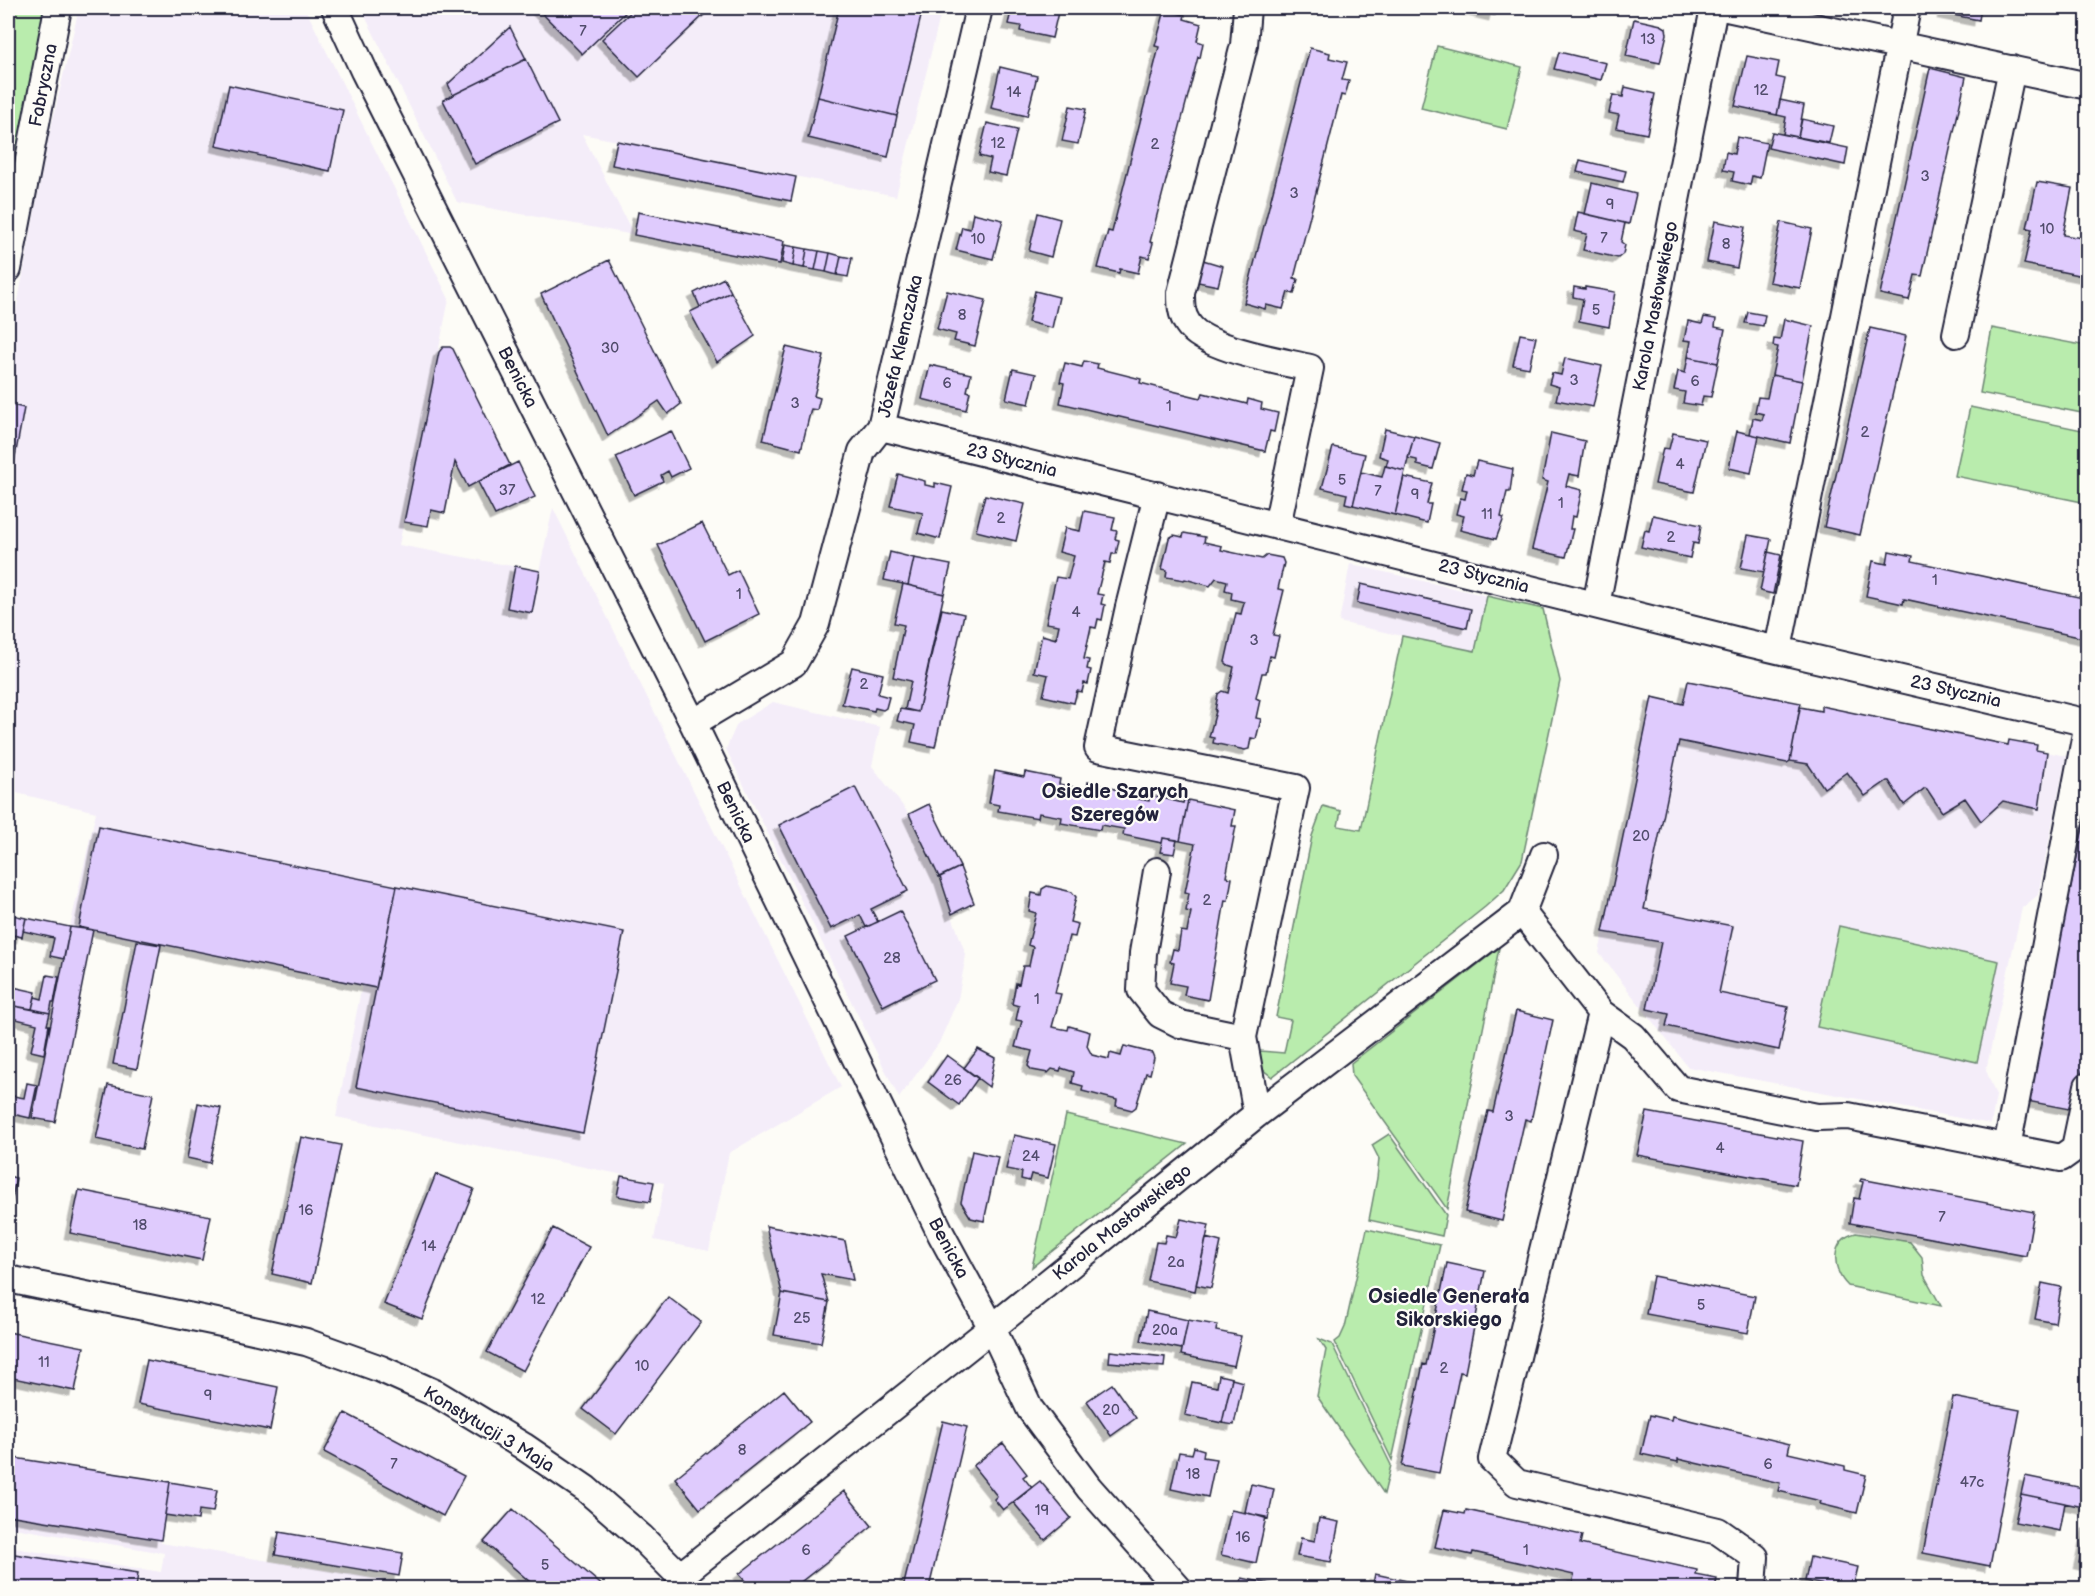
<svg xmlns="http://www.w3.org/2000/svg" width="2095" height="1596" viewBox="0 0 2095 1596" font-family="'Balsamiq Sans',sans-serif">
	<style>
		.built { fill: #f4edf9 }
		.green { fill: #b9ecad; stroke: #6e8774; stroke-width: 1.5 }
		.building { fill: #dfcbfd; stroke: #22223b; stroke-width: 1.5; filter: url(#shadow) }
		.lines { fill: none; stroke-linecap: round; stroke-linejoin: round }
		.minor-casing { stroke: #22223b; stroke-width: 30 }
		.minor { stroke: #fdfcf7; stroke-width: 26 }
		.labels { text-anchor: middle; stroke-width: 4.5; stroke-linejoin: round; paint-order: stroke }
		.number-label { font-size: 15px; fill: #514c6c }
		.street-label { font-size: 18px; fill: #22223b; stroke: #fdfcf7 }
		.neighbourhood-label { font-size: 20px; font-weight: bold; fill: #22223b; stroke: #fdfcf7 }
	</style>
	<defs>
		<filter id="shadow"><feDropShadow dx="-5.5" dy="5.5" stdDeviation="0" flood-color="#0004"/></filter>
	</defs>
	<rect width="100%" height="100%" fill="#fdfcf7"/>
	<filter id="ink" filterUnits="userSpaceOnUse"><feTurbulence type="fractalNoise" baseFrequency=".0167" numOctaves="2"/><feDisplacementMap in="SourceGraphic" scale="12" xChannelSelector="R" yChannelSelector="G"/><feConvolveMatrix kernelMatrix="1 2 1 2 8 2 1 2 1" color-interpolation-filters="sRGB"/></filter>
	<g filter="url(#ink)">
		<path class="built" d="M79,8H305L449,299L399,545L539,571L553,508L841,1087L729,1153L709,1251L654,1240L664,1183L336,1117L362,985L70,927L96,812L8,791V354L49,136Z
			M361,8H942L896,196L582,134L634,235L457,202Z
			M1350,564L1487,596L1475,652L1339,622Z
			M1688,681L1801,703L1800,707L1820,711L1821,706L2008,745L2009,740L2037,745L2036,750L2066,756L2038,895L2022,908L1986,1070L1996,1096L1991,1124L1688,1067L1599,953L1652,697L1683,704Z
			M773,702L880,727L872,766L906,810L938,877L966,955L958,999L939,1043L899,1098L726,749L737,724Z
			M8,1457L170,1482L161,1543L432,1588H8V1547L161,1572L164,1553L8,1527Z"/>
		<path class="green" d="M8,8H48L8,202Z
			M1437,46L1522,67L1507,129L1421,108Z
			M1992,328L2087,346V414L1980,393Z
			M1970,407L2087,431V503L1955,476Z
			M1487,596L1543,609L1560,681L1522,861L1504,890L1485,907L1272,1077L1262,1069L1259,1053L1260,1051L1284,1053L1291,1020L1276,1017L1312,836L1323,806L1341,811L1338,826L1361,830L1402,636L1475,651Z
			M1839,926L1999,961L1977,1062L1817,1027Z
			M1499,948L1492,984L1447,1209L1352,1076L1351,1063Z
			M1066,1115L1187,1144L1032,1267Z
			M1389,1134L1446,1215L1442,1236L1369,1220L1377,1178L1379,1159L1372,1145Z
			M1367,1229L1440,1245L1392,1460L1335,1342L1340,1338L1345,1327Z
			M1856,1233L1910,1242L1922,1257L1924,1275L1941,1306L1848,1286C1831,1270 1830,1239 1856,1233Z
			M1319,1339L1332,1344L1391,1465L1384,1494L1317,1396L1326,1350Z"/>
		<path class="building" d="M537,8H630L582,54Z
			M635,8H711L639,77L602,39Z
			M839,8H923L897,116L818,97Z
			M1012,8H1059L1052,38L1020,31L1021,26L1008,24Z
			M1464,8H1496L1494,15Z
			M1944,8H1981L1979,20L1943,13Z
			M1165,10L1185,15L1184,19L1201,24L1197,41L1203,43L1200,58L1198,57L1150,242L1153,243L1149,258L1142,256L1138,273L1120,269L1119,273L1098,268L1108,231L1112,232L1159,47L1155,46Z
			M1634,19L1661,25L1666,28L1667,34L1660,63L1626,56Z
			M510,27L526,59L453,95L448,84Z
			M1310,48L1330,53L1329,58L1347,62L1342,80L1349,81L1345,96L1341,95L1294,278L1298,279L1294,294L1288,292L1283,309L1266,305L1265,309L1244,303Z
			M1559,52L1606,63L1601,80L1554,69Z
			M1747,56L1779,62L1776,77L1785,79L1777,115L1735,106Z
			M526,59L558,123L475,164L443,100Z
			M1000,67L1037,76L1027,116L991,108Z
			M1930,68L1966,77L1922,276L1915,275L1909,300L1880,294Z
			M229,85L343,110L330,171L216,146Z
			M1625,87L1655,94L1647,134L1616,128L1619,115L1609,113L1613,95L1623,97Z
			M818,97L897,116L888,157L808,138Z
			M1780,100L1804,105L1798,137L1783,134L1786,117L1777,115Z
			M1070,106L1086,109L1078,144L1062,141Z
			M1802,119L1833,126L1829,143L1798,137Z
			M987,123L1017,130L1006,176L988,172L991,159L979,156Z
			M1772,132L1848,148L1845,165L1768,148Z
			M1737,137L1767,143L1760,178L1752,176L1750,185L1732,181L1734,172L1723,170L1726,152L1734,154Z
			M617,141L796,177L791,201L612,165Z
			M1580,160L1626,171L1623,182L1577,172Z
			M2037,182L2072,188L2063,235L2088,239V277L2024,264L2032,229L2027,228Z
			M1592,183L1636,194L1629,224L1585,214Z
			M638,212L784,241L780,264L634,235Z
			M1578,212L1625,223L1621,242L1625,245L1623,254L1618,258L1583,250L1587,234L1574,231Z
			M973,213L1003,220L993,259L956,250L962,227L970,229Z
			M1038,213L1060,219L1051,257L1029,251Z
			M1715,221L1745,227L1737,268L1707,262Z
			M1781,222L1812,229L1800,288L1769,282Z
			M785,245L796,247L793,266L782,263Z
			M796,247L807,249L804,268L793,266Z
			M807,249L819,251L815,270L804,268Z
			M819,251L830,253L826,272L815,270Z
			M830,253L841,256L837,275L826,272Z
			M841,256L852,258L848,277L837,275Z
			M609,260L681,404L668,414L659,401L608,436L541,294Z
			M1203,260L1223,266L1218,286L1198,282Z
			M724,278L731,292L700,307L694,293Z
			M1574,287L1585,289V287L1615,292L1609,327L1579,321L1583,299L1573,297Z
			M947,291L986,300L975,346L954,341L956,334L937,329Z
			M1035,291L1059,297L1052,328L1028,322Z
			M731,292L755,336L717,362L690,312Z
			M1748,312L1765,315L1763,326L1745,323Z
			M1704,317L1716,319L1715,327L1725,329L1718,363L1688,357L1691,341L1684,340L1688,321L1702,324Z
			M1784,319L1813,326L1802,381L1772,375L1778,347L1773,346L1774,339L1780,340Z
			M1870,328L1906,336L1860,535L1824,527Z
			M1520,334L1536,337L1529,368L1513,365Z
			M443,347H450L453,349L510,465L468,487L455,462L445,513L431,510L428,526L404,522L439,352Z
			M786,347L824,356L814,396L820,398L817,410L811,409L801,450L763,440Z
			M1688,357L1718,363L1711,397L1703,396L1701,406L1683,403L1685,392L1674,390L1678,371L1685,373Z
			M1565,358L1602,366L1593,407L1556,400L1559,387L1549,384L1552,373L1561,375Z
			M1084,361L1098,364L1097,368L1141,379L1140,383L1201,398L1203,393L1247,404L1248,399L1262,403L1261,409L1278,413L1274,432L1270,431L1265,451L1060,403L1064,383L1060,382L1065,363L1082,367Z
			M930,365L971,374L967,391L970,392L966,410L922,399Z
			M1013,369L1036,374L1029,404L1006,399Z
			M1772,375L1802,381L1790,443L1750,434L1753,418L1762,420L1764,414L1755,412L1758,397L1767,398Z
			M8,404L24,408L8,495Z
			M1385,429L1414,436L1405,471L1386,466L1388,459L1379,456Z
			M671,431L689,468L671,477L668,471L661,475L663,481L634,495L616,457Z
			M1737,431L1759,436L1751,473L1729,468Z
			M1551,433L1585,441L1579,476L1569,474L1566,486L1582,490L1576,517L1572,516L1570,529H1573L1566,557L1532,549L1548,482L1542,480Z
			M1673,433L1706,440L1694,492L1655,484L1663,448L1669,449Z
			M1414,436L1440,443L1433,469L1417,465V460L1408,458Z
			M1333,447L1365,454L1353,505L1345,503L1347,494L1322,488Z
			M1477,461L1513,469L1510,492H1507L1501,517L1504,518L1496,539L1460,530L1464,516L1456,514L1460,498L1465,499L1467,490L1462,489L1466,473L1473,475Z
			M518,462L535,497L495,515L478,482Z
			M1385,466L1405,471L1395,515L1353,505L1361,472L1382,477Z
			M898,474L925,481V485L935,487V483L952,487L940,539L918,533L923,513L890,506Z
			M1404,477L1432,483L1427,504H1431L1427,523L1395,515Z
			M985,495L1025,504L1016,541L976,531Z
			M1084,511L1115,517L1112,530L1117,531L1115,539L1119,540L1116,554H1112L1110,563L1105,562L1097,594L1103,595L1101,604L1105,605L1102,620L1098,619L1096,628L1091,627L1084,659L1089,660L1087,669L1091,670L1088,684L1084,683L1082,692L1077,691L1074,703L1043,696L1048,675L1034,672L1042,635L1056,639L1059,625L1046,623L1056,577L1068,579L1074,556L1059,552L1065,528L1080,531Z
			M1653,515L1701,525L1698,544L1693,543L1690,558L1641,547L1645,530L1649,531Z
			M702,523L728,575L738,570L759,614L705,641L658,545Z
			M1184,533L1205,537L1204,542L1222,546L1221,550L1262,559L1267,555L1282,558L1284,563L1278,589L1284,590L1273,635L1279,636L1274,657L1270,656L1266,673H1262L1256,698L1260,700L1256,718L1261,719L1256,739L1251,738L1249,749L1245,750L1213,743L1214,738L1209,737L1216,711H1215L1218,694L1222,691L1228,693L1234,667L1228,665L1225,662L1236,613L1241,614L1244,602L1231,599L1232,592L1225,590L1227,581L1216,578L1210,586L1185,579L1184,580L1166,577L1167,570L1162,569L1169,538L1174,535L1183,537Z
			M1748,535L1771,539L1764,572L1741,568Z
			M1889,551L1913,556L1912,561L2088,599V639L1904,599L1903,604L1866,596L1873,561L1887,564Z
			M890,552L914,558L908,585L884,580Z
			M1768,552L1781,555L1773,594L1760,591Z
			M914,558L951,565L944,594L908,585Z
			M515,566L540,571L532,613L507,608Z
			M903,584L944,594L918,712L905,709L911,681L893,677L904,625L894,623Z
			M1361,584L1471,609L1467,628L1357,603Z
			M942,609L964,614L935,747L911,742L915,725L897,721L900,709L918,712Z
			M852,667L883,674L878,694L889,697L886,708L883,710L875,708L874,711L842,704Z
			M1688,681L1801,703L1790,761L1787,763L1679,741L1644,909L1733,926L1719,993L1788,1007L1779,1050L1666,1026L1669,1014L1647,1009L1661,942L1603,932L1652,697L1683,704Z
			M1821,706L2008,745L2009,740L2037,745L2036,750L2047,752L2039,809L2003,801L1981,821L1965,798L1942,812L1927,789L1925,788L1904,805L1889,781H1887L1865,796L1847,772L1824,788L1808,764L1790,761L1800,707L1821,711Z
			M995,771L1024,777L1025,772L1060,779L1059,784L1087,790L1088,782L1122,791L1121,796L1149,801L1150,795L1183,803L1184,800H1188L1180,841L1163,838L1162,843L1123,835L1124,829L1101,825L1100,830L1061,823L1062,817L1039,813L1038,818L998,811L999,805L989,803Z
			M855,787L908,891L871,909L878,922L866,927L860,915L831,929L779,825Z
			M1188,800L1235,810L1232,826H1236L1226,877L1232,878L1228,901L1225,900L1208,1000L1184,995L1186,986L1170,983L1174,963L1170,962L1173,949L1178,950L1181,931L1187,932L1191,912L1186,911L1189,893L1185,892L1195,844L1180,841Z
			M2088,803V1044L2074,1110L2027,1101Z
			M929,804L960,867L939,877L909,814Z
			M99,826L397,886L376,988L79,927Z
			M1163,838L1177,840L1174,854L1160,852Z
			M960,867L974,903L952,914L940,877Z
			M397,886L624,932L583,1133L356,1087Z
			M1047,886L1072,892L1076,897L1070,922L1078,924L1075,937L1069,936L1055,993L1061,994L1052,1027L1068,1030L1069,1026L1090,1032L1087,1046L1092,1055L1109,1059L1110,1053L1121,1056L1124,1046L1152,1053L1154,1058L1150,1074L1146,1073L1136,1107L1132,1110L1116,1106L1117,1100L1082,1091L1083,1086L1072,1083L1074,1072L1061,1068L1060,1071L1052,1069L1048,1073L1032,1070L1028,1066L1032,1051L1015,1047L1022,1021L1016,1020L1019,1006L1012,1004L1016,983L1019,984L1023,966H1029L1033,947L1028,945L1036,913L1029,911L1032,893L1041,895L1042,889Z
			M900,911L935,980L903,995V996L883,1006L848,936Z
			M8,914L26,918L22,937L8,934Z
			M26,918L70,927L64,959L50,956L54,938L23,931Z
			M70,927L93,930L55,1122L32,1118Z
			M137,941L161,945L137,1069L113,1064Z
			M47,975L59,977L54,1002H52L50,1013L32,1009L35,997L42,999Z
			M13,987L36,992L32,1009L8,1005V992L12,993Z
			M8,1005L14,1006L10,1024L8,1023Z
			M14,1006L50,1013L47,1025H49L44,1054L31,1051L37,1024L12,1018Z
			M1516,1011L1553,1020L1531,1121L1525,1119L1502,1221L1465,1212L1488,1111L1493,1112Z
			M978,1049L995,1058L989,1087L964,1068Z
			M947,1055L978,1078L959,1105L928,1082Z
			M27,1083L37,1085L30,1118L8,1113V1095L24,1098Z
			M108,1085L153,1094L142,1149L96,1139Z
			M198,1103L221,1108L210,1163L187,1158Z
			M1647,1112L1803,1141L1796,1185L1637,1155Z
			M1014,1135L1056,1144L1048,1178L1031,1174L1029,1181L1021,1179L1022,1172L1006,1169Z
			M301,1137L341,1145L312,1283L272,1274Z
			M972,1151L998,1157L984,1221L971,1218L961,1202Z
			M436,1174L474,1189L422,1319L384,1304Z
			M8,1176L16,1178L8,1221Z
			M621,1176L654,1182L650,1202L617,1196Z
			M1861,1179L2034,1212L2026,1256L1850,1223L1854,1198L1859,1199L1863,1182L1860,1181Z
			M79,1190L211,1216L202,1260L70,1233Z
			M1181,1219L1209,1225L1195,1291L1148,1281L1156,1242L1164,1243L1166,1235L1176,1237Z
			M766,1226L845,1241L853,1280L821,1274L829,1302L782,1293Z
			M553,1228L589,1247L523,1371L487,1352Z
			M1206,1238L1221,1242L1211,1288L1196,1285Z
			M1447,1263L1485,1271L1465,1373L1460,1372L1439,1473L1402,1466L1423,1364L1426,1365Z
			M1653,1276L1755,1296L1748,1333L1646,1314Z
			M2042,1283L2061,1287L2055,1323L2035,1319Z
			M782,1293L829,1302L821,1343L774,1335Z
			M668,1297L701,1322L616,1434L583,1409Z
			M1147,1311L1188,1320L1182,1349L1141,1341Z
			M1188,1320L1217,1325L1216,1331L1241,1336L1234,1366L1181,1355Z
			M8,1332L84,1347L75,1391L8,1377Z
			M1110,1351L1165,1357L1164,1367L1109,1362Z
			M147,1360L278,1387L270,1430L138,1404Z
			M1219,1375L1232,1378L1222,1423L1185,1415L1192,1382L1217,1387Z
			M1232,1379L1243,1382L1234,1425L1222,1423Z
			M1112,1384L1136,1418L1111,1436L1087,1401Z
			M784,1390L810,1422L700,1509L675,1478Z
			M1953,1397L2020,1410L1990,1566L1923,1553Z
			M345,1413L464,1476L443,1516L324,1452Z
			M1650,1415L1671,1420L1672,1416L1790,1444L1788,1453L1845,1466V1470L1866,1475L1857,1513L1820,1504L1821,1501L1778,1491L1780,1483L1678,1459V1462L1641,1454Z
			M943,1421L967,1427L929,1588H903Z
			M1003,1443L1027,1474L1023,1477L1032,1488L1003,1510L994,1499L997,1496L973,1466Z
			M1194,1447L1204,1450L1203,1457L1216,1459L1208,1497L1171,1489L1179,1452L1192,1454Z
			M8,1457L170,1482L161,1540L8,1515Z
			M2025,1476L2088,1489V1508L2021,1494Z
			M1040,1481L1071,1518L1045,1540L1013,1502Z
			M170,1482L217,1490L213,1512L199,1510L198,1520L165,1515Z
			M1251,1484L1274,1489L1268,1519L1245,1512Z
			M844,1491L872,1526L793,1588H751L739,1574Z
			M2021,1494L2065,1503L2060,1531L2015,1522Z
			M513,1509L605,1588H537L484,1542Z
			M1231,1510L1266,1517L1256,1563L1221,1555Z
			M1444,1510L1465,1514L1466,1510L1582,1535L1580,1544L1697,1570L1696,1575L1717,1579L1715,1588H1589L1572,1585L1574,1575L1473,1552L1472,1555L1435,1547Z
			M1319,1518L1339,1522L1331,1562L1297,1556L1301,1538L1315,1541Z
			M2088,1523V1565L2079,1563Z
			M279,1532L403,1553L399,1576L275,1555Z
			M8,1553L138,1573L136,1588H8Z
			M1810,1557L1858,1567L1853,1588H1839L1805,1581Z
			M1375,1574L1417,1583L1416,1588H1372Z
			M1242,1578L1275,1585V1588H1240Z"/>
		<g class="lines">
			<defs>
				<path id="minor" d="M335,8L364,71L693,723L941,1234L992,1328L1030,1409L1089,1488L1178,1588
					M1247,8L1244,45L1181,293C1181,304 1181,314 1188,324C1204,349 1281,361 1310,368L1277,526
					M1727,8L2088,86
					M8,269L58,8
					M1956,334L2012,69
					M881,427L1735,640L2088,723
					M1157,495L1129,607L1098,748L1296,788L1243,1037L1257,1114
					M1596,605L1714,8
					M1778,649L1907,8
					M693,723L794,663L816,624L862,451L881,427L979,8
					M1157,871L1143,953L1141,990L1160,1014L1180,1024L1243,1037
					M1522,912L1601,1013L1492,1459L1517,1483L1718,1531L1755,1557L1753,1588
					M1601,1013L1633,1036L1678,1089L1817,1117L1848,1116L2061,1158L2075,1148L2088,1086
					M2007,1147L2088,723
					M8,1279L231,1325L306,1342L381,1369L437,1394L523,1446L586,1489L641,1537L680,1576L688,1588
					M680,1576L992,1328L1257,1114L1522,912L1544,855"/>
			</defs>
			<use href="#minor" class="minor-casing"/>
			<use href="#minor" class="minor"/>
		</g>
	</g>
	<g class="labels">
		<g class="number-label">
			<text x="583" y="36">7</text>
			<text x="1648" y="44">13</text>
			<text x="1761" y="95">12</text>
			<text x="1014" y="97">14</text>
			<text x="998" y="148">12</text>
			<text x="1155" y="149">2</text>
			<text x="1925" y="181">3</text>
			<text x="1294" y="198">3</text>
			<text x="1610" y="209">9</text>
			<text x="2047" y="234">10</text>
			<text x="1604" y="243">7</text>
			<text x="978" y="244">10</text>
			<text x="1726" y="249">8</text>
			<text x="1596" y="315">5</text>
			<text x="962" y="320">8</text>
			<text x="610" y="353">30</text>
			<text x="1574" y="385">3</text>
			<text x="1695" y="386">6</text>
			<text x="947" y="388">6</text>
			<text x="795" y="408">3</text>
			<text x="1169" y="411">1</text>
			<text x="1865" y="437">2</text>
			<text x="1680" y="469">4</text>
			<text x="1342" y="485">5</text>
			<text x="507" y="495">37</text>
			<text x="1378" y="496">7</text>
			<text x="1415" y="499">9</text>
			<text x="1561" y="508">1</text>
			<text x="1487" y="519">11</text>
			<text x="1001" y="523">2</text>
			<text x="1671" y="542">2</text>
			<text x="1935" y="585">1</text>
			<text x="739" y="599">1</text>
			<text x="1076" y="617">4</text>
			<text x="1254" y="645">3</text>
			<text x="864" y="689">2</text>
			<text x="1641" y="841">20</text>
			<text x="1207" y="905">2</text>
			<text x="892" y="963">28</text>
			<text x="1037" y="1004">1</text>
			<text x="953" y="1085">26</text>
			<text x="1509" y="1121">3</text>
			<text x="1720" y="1153">4</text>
			<text x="1031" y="1161">24</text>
			<text x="306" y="1215">16</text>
			<text x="1942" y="1222">7</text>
			<text x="140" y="1230">18</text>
			<text x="429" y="1251">14</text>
			<text x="1176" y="1267">2a</text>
			<text x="538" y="1304">12</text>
			<text x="1701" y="1310">5</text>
			<text x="802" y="1323">25</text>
			<text x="1165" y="1335">20a</text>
			<text x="44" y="1367">11</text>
			<text x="642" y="1371">10</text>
			<text x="1444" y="1373">2</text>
			<text x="208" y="1400">9</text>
			<text x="1111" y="1415">20</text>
			<text x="742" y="1455">8</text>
			<text x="394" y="1469">7</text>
			<text x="1768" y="1469">6</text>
			<text x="1193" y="1479">18</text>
			<text x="1972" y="1487">47c</text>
			<text x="1042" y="1515">19</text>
			<text x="1243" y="1542">16</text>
			<text x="806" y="1555">6</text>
			<text x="1526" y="1555">1</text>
			<text x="545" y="1570">5</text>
		</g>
		<g class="street-label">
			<text transform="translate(43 85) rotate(-79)" y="6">Fabryczna</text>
			<text transform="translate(1655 306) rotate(-79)" y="6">Karola Masłowskiego</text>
			<text transform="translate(900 346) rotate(-77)" y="6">Józefa Klemczaka</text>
			<text transform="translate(518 377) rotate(63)" y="6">Benicka</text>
			<text transform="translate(1012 460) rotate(14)" y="6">23 Stycznia</text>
			<text transform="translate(1484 576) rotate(14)" y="6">23 Stycznia</text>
			<text transform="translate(1956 691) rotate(13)" y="6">23 Stycznia</text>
			<text transform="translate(736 812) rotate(64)" y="6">Benicka</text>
			<text transform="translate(1122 1222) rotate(-39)" y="6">Karola Masłowskiego</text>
			<text transform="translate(949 1248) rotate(62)" y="6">Benicka</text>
			<text transform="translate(489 1429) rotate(31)" y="6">Konstytucji 3 Maja</text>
		</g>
		<g class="neighbourhood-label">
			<text x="1115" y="798">Osiedle Szarych<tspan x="1115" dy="23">Szeregów</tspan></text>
			<text x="1449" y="1303">Osiedle Generała<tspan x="1449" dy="23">Sikorskiego</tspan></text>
		</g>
	</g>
	<rect width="2095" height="1596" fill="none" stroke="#fdfcf7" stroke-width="30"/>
	<rect x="15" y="15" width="2065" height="1566" fill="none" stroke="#22223b" stroke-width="2" filter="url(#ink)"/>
</svg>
